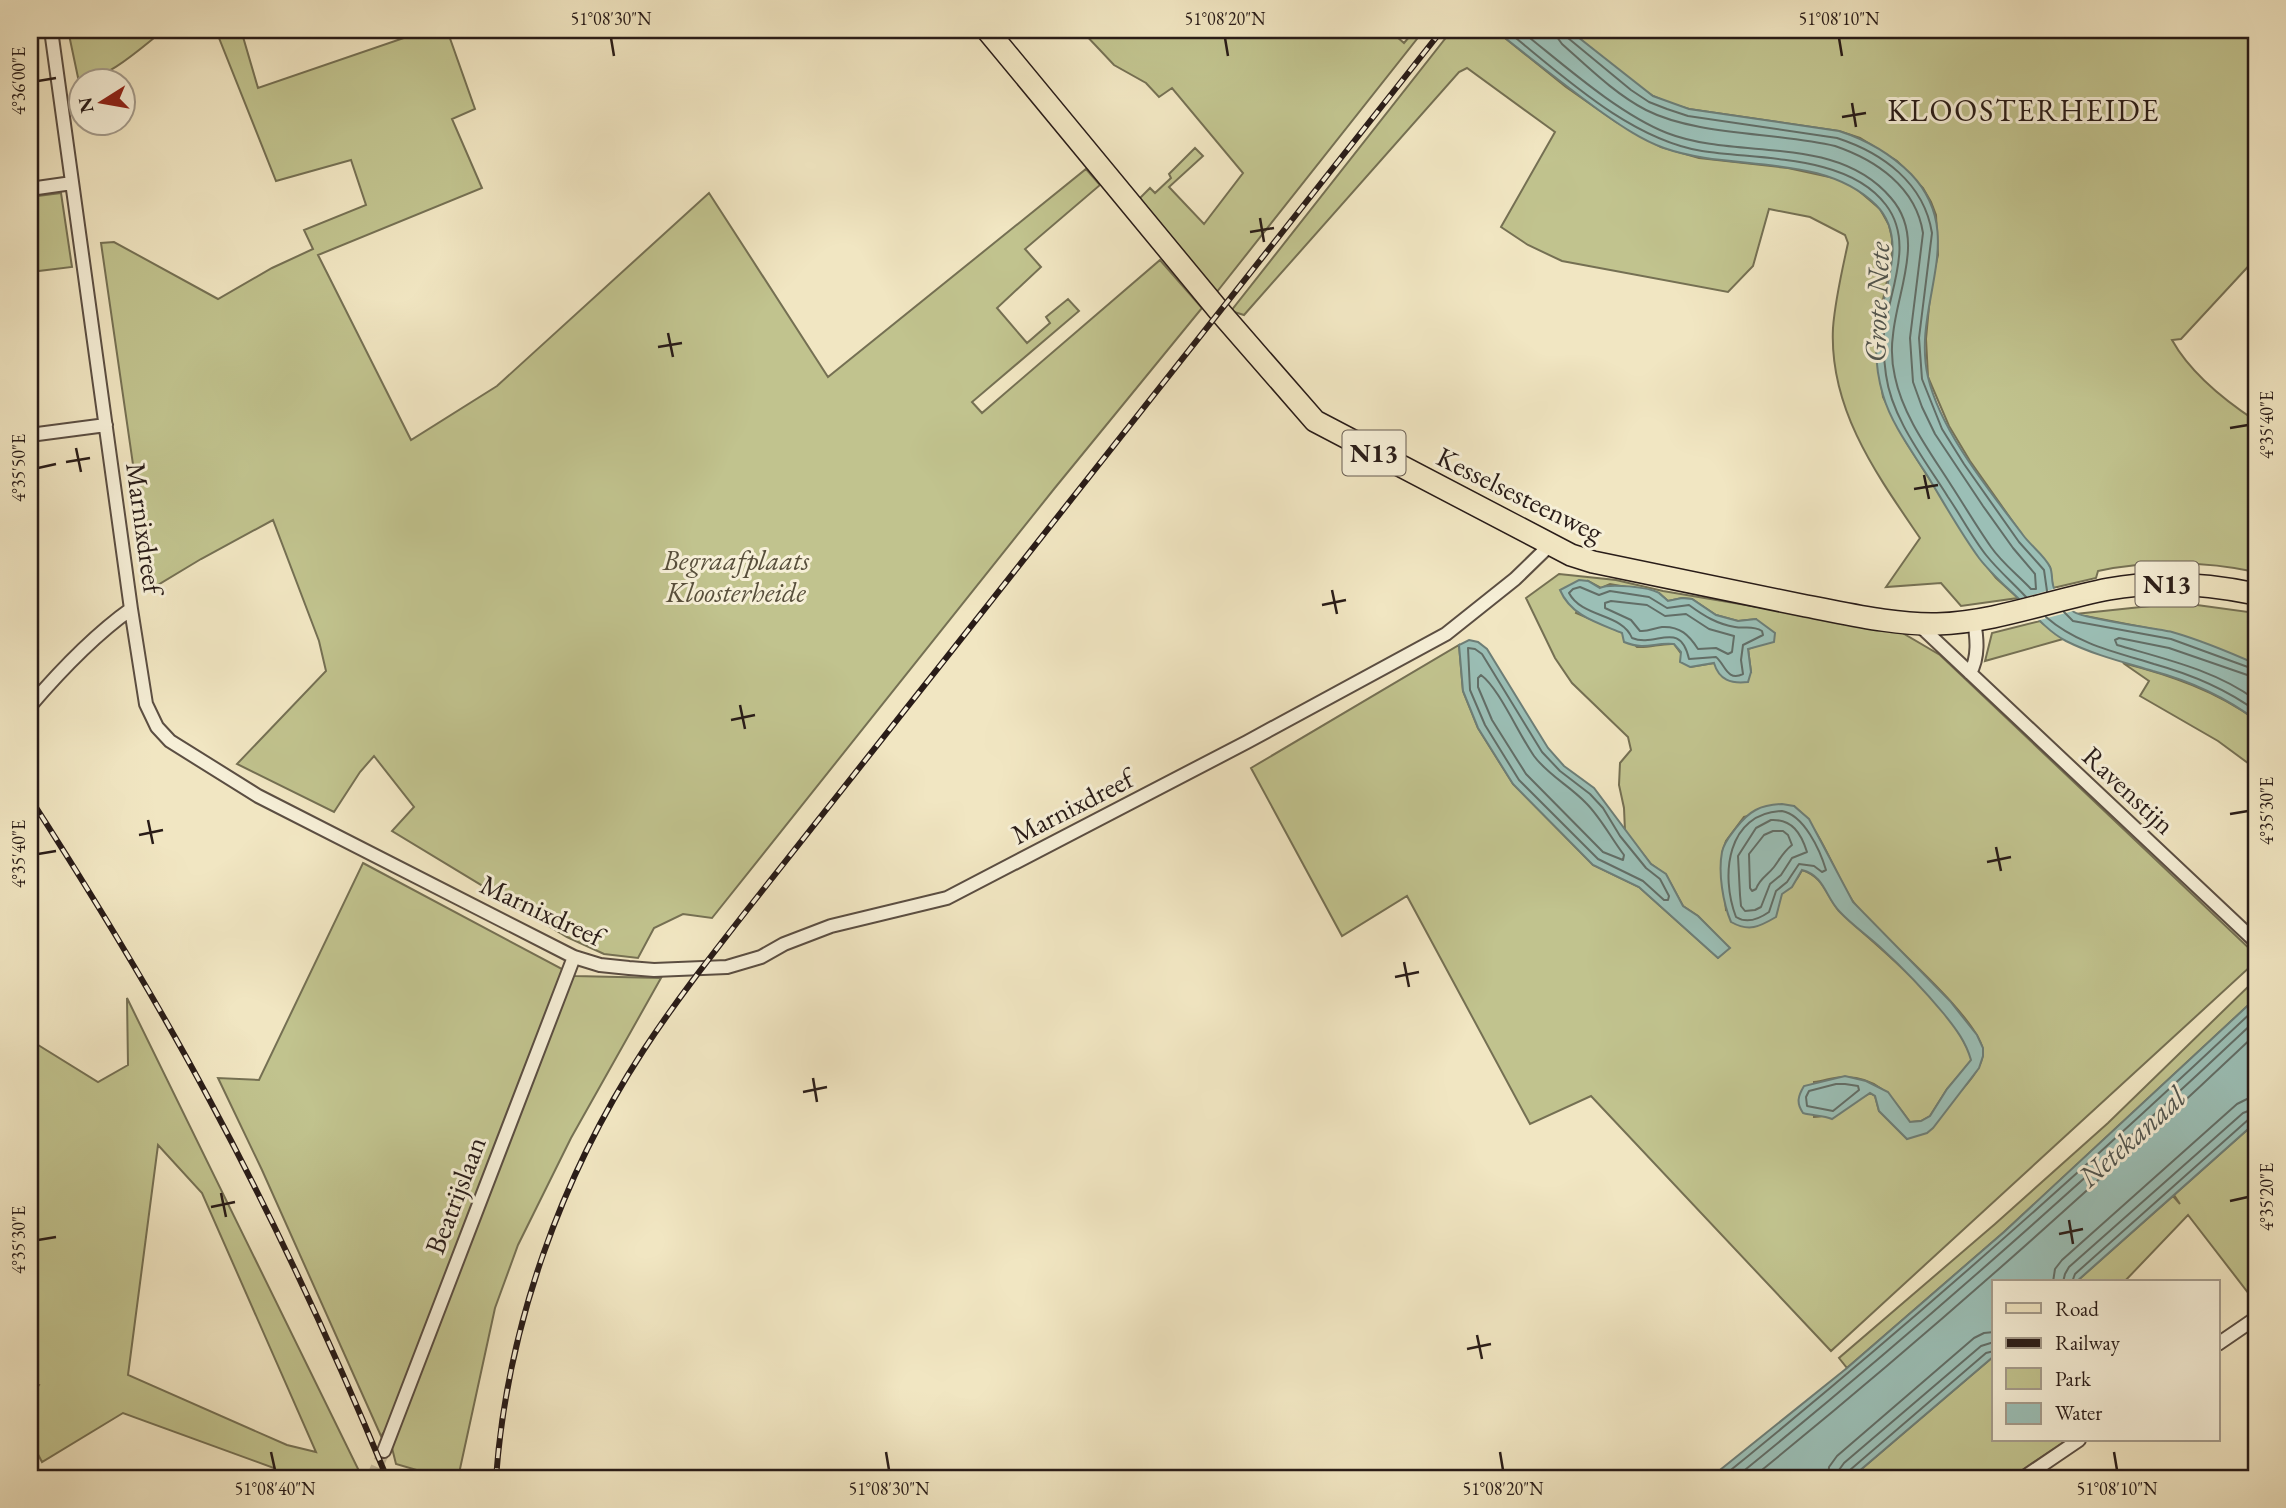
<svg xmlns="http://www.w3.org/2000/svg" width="2286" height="1508" viewBox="0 0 2286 1508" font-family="'EB Garamond',serif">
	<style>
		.green { fill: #c1c38e; stroke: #757053; stroke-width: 2; fill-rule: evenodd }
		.water { fill: #9bbfb6; stroke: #6d7e77; stroke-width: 2 }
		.pier { fill: #f1e6c2 }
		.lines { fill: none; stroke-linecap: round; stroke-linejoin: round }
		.shore { stroke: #626e67; stroke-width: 2 }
		.minor-tunnel { stroke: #c9bea0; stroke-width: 12; stroke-dasharray: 12 6; stroke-linecap: butt }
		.minor-casing { stroke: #5b4e42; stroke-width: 16 }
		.primary-casing { stroke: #291c18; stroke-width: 24 }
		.minor { stroke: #f6efd7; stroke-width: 12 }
		.primary { stroke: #f1e6c2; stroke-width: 21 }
		.rail-casing { stroke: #291c18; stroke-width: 6 }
		.rail { stroke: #f6efd7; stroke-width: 3.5; stroke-dasharray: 10; stroke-linecap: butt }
		.ticks { fill: none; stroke: #291c18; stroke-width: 2.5 }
		.labels { text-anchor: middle; stroke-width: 6; stroke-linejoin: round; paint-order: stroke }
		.shield { fill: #f6efd7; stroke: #665b51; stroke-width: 2 }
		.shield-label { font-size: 26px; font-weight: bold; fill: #291c18 }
		.street-label { font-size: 28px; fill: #291c18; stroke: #f6efd7 }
		.park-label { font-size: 28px; font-style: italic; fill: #574e3b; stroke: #f6efd7 }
		.neighbourhood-label { font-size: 30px; letter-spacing: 2px; fill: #291c18; stroke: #f6efd7 }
		.water-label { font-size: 30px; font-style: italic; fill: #51554f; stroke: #f6efd7 }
		.neatline { fill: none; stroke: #291c18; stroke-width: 2.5 }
		.ticks-label { font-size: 18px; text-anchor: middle; fill: #291c18 }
	</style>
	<rect width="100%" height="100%" fill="#f1e6c2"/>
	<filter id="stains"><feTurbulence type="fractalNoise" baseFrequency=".00286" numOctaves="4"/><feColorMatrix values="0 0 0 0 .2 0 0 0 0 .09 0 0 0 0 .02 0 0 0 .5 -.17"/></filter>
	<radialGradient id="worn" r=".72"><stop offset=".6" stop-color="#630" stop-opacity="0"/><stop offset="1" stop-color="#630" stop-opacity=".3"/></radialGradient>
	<path class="green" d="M68,30H164C143,46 108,80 80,80V87Z
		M235,30H241L258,88L427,30H447L475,109L452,119L482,188L318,255L411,440L497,386L709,193L828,377L1086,169L1100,185L1025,249L1041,267L997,308L1027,343L1050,323L1046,317L1068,299L1079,311L972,402L982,413L1160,260L1202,308L1054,489L712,918L683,914L654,928L638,958L604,954L567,937L392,831L414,807L374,756L360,772L334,812L237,764L326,671L319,641L273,520L201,559L151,589L101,243L114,242L218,299L272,268L313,249L304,230L366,205L351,160L276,181L219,38Z
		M1081,30H1389L1404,43L1415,30H1424L1216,293L1137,201L1150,188L1155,193L1171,178L1169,174L1195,148L1203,156L1169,187L1204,224L1243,173L1172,88L1159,97L1146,83L1114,65Z
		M1452,30H1495L1566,87L1616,122L1661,147L1699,158L1788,168L1834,178L1852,185L1880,209L1889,225L1892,238V258L1881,309L1877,357L1883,397L1906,442L1979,557L1996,578L2018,598L1961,606L1941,583L1886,587L1920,538C1877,475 1829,409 1833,328C1835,300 1842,271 1848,243L1845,235L1810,217L1769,209L1753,266L1728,292L1562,261L1528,245L1501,227L1555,132L1467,68L1459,72L1244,315L1231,311Z
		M1569,30H2256V258L2181,339L2172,340C2191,374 2224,400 2256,421V572C2205,561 2149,560 2098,571L2096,578L2053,588L2050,567L2025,539L1970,461L1949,426L1928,377L1926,339L1931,285L1938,255L1936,215L1931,202L1923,188L1897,161L1860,138L1839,131L1689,109L1669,103L1653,96L1635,84Z
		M61,193L72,267L30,272V197Z
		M1559,574L1616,580L1663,591L1899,631L1940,655L2253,952L2254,959L2252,965L1831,1351L1591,1096L1530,1124L1407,896L1342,936L1251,768L1459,645L1463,691L1478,728L1513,784L1593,865L1639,887L1718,958L1729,948L1698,916L1683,906L1666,875L1651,864L1625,831L1624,808L1619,785L1620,763L1631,750L1628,737L1572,683L1555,658L1526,598ZM1588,581L1601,588L1610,584L1659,593L1668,601L1682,598L1692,599L1716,615L1738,621L1756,619L1759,645L1748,649L1751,672L1714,663L1691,667L1674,644C1661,643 1650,648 1637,647L1623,633L1576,613ZM1794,806C1822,830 1832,869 1852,900C1861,913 1874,925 1885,936C1905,956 1984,1026 1983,1053C1982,1080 1927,1122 1907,1139L1879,1111L1875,1096L1870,1093C1851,1103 1836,1116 1814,1117V1082C1825,1081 1835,1076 1846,1077C1880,1078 1892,1098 1910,1122L1921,1121L1930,1116L1947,1089L1972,1060C1954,1005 1880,950 1839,911C1826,895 1824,877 1802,870C1788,900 1756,901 1726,910L1722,869V853L1726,841L1744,817Z
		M2160,605H2197L2256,613V664L2173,633L2075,614Z
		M2040,621L2063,639L1985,661L1992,633Z
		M2123,663C2170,675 2216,691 2256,720V769L2218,741L2140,696L2149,681Z
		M363,863L575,976L661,978L571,1138L518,1245L495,1308L458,1478H444L396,1464L387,1428L381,1436L262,1170L218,1078L259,1080Z
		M2256,979V998L2004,1232L1847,1368L1839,1358L1995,1224L2108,1123Z
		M127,998L362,1477L361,1478H269L274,1468L123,1413L42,1462L30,1439V1399L39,1385L30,1381V1040L98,1082L128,1065ZM158,1145L202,1193L316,1452L287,1445L128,1375Z
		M2256,1122V1303L2188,1215L2124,1282H2076L2173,1196L2180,1204L2174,1195Z
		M1994,1356V1440H2067L2015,1475L2017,1478H1851Z"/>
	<path class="water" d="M1495,30H1569L1653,96L1689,109L1839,131C1867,140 1890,153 1911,174C1970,236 1911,304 1928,377C1941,432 1989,490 2023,535C2031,546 2045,556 2050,567C2053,573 2051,582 2054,588C2056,595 2068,608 2074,612C2083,619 2154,628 2172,632C2200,640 2229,652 2256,664V720C2225,697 2190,681 2153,671C2123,662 2094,655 2066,641C2049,632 2036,617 2023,603C2008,588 1992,575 1979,558C1960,532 1944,503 1927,475C1911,450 1891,423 1883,395C1877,375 1875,352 1877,332C1882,293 1910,239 1876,205C1823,152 1731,172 1664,148C1641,140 1620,125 1600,111C1564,85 1529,57 1495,30Z
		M1579,580L1588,581L1600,588C1609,583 1649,587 1659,593C1660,594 1667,600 1668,601L1682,598L1692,599L1716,615L1738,621L1756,619L1775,633L1774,642L1748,649L1751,672L1748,682C1731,684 1719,680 1714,663L1690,667L1680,662L1681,652L1674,644C1653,642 1647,651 1624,642L1622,633C1598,623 1571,616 1560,590Z
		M1469,640L1478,642L1487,649L1548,748L1564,766L1594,788L1651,864L1666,874L1683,906L1698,916L1730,948L1718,958L1639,887L1593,865L1513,784L1478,728L1463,691L1459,645Z
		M1782,804L1794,806L1809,819L1853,902L1950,1001L1977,1035L1983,1048V1056L1979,1068L1933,1128L1927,1133L1907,1139L1879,1111L1875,1096L1870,1093L1832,1119C1823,1115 1813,1116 1803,1113C1796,1103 1798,1096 1804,1086L1845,1076L1866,1081L1888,1092L1910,1122L1921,1121L1930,1116L1947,1089L1971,1060C1966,1042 1956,1029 1944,1014C1924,990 1903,968 1881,948C1867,935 1852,925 1840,912C1825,897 1825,876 1802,870L1792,887L1782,894L1776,917C1759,927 1749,932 1731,922C1723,903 1718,873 1722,852C1724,842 1730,836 1736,828C1749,811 1760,805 1782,804Z
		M2256,998V1122L2076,1282H1994V1356L1851,1478H1710L1847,1368L2004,1232Z"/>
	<path class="pier" d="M2057,588L2077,610L2036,621L2015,600Z"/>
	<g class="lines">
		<path class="shore" d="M1506,30C1562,75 1629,139 1702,151C1759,160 1848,154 1886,205C1915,243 1889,291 1884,333C1883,346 1884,362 1886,375C1892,419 1925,460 1948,497C1961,516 1972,537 1986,555C1998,570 2013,583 2026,597
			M1520,30C1563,64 1617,113 1667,133C1739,161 1836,133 1891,198C1926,238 1897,290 1893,335C1891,349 1892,364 1895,377C1903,416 1930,452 1951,485C1964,505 1977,527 1991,547C2002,563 2018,575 2031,589H2036L2035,574L2013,548L1983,506L1935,434L1922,407L1913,382L1910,338L1923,233C1916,187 1876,160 1835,146C1777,132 1697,136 1646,110C1615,94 1588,67 1562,44L1557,37L1556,30
			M1565,30L1568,38L1631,90L1649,102L1667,109L1688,116L1837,138C1883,153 1924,183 1932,233L1919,338L1922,379L1942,429L1964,464L2019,542L2044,570L2047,591
			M1580,587L1599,595L1610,591L1649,597L1667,608L1689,605C1704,616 1717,624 1735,627C1745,629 1752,625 1762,631L1763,635L1743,645L1741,660L1743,674C1727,682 1725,664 1716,657L1689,659C1680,619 1656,648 1632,638C1622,613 1582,618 1569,593L1573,589Z
			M1611,601L1647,605L1665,616L1686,614L1709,629L1734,636L1732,652L1728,654L1716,648L1698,649C1689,635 1680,626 1662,627C1654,628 1648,632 1640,631L1631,620L1605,608V603Z
			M2064,612L2073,621L2171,639L2256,670
			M2046,617C2077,644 2115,652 2154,664C2190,674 2226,689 2256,711
			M1468,648L1475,649L1482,654L1542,752L1560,771L1590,794L1603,808L1620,836L1646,868L1660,879L1669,896L1668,900H1664L1643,881L1598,859L1519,780L1485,725L1470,690Z
			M1481,675C1499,688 1519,735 1534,756C1548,775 1570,786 1586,803C1601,818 1611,838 1624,855L1623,860L1603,852L1526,774L1492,720L1478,687V678Z
			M2256,678L2169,648L2119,638L2115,640L2117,645C2165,659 2215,670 2256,700
			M1782,811C1804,815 1820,850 1826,870L1822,872L1814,866L1799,864L1787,882L1776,891L1769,912C1759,919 1747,924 1736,917C1720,875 1727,813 1782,811Z
			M1771,820C1792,819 1801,833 1807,852L1792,858L1781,875L1770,884L1761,907L1755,910L1745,911L1741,906L1740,895L1738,856L1756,828Z
			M1773,831H1783L1788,835L1792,845C1783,852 1780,859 1774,867C1767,876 1760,878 1756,889L1752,891L1750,888L1749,854L1764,835Z
			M1836,1084H1845L1858,1086L1859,1090L1833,1111L1807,1106L1806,1097L1809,1091Z
			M2053,1282L2055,1269L2062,1260L2237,1104L2247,1099L2256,1098
			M2063,1282L2065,1274L2069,1267L2243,1113L2256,1108
			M2072,1282L2075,1274L2249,1119L2256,1117
			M1721,1478C1906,1328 2083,1171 2256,1008
			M1735,1478C1915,1332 2087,1179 2256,1020
			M1752,1478C1926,1337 2093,1188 2256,1034
			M1828,1478L1829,1467L1837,1456L1974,1338L1984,1333L1994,1332
			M1838,1478L1839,1470L1844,1463L1981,1346L1994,1342
			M1847,1478L1850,1470L1986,1353L1994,1351"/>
		<path class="minor-tunnel" d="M372,1478L384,1451"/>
		<defs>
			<path id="minor" d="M51,30L131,609L146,704L157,727L170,741L258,796L574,957L600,965L629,968L654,970L727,967L761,957L784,944L831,926L947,898L1247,742L1446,634L1515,579L1550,545
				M30,189L72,183
				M30,435L106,425
				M1918,624L2256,942
				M1970,673C1979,657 1977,638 1974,621
				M30,706C60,671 93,636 131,609
				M2218,1344L2256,1318
				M384,1451L574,957
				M2023,1478L2079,1440"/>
			<path id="primary" d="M987,30L1220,312L1315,421L1571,555L1593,562C1664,577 1735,592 1806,606C1849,614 1894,625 1937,624C1997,622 2051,600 2109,589C2158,580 2208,584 2256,594"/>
		</defs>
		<use href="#minor" class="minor-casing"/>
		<use href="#primary" class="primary-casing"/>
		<use href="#minor" class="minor"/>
		<use href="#primary" class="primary"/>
		<defs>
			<path id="rail" d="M30,798C93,896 154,996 209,1099C275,1222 334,1349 387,1478
				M496,1478C507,1327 561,1177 643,1051C675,1002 711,956 747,910L1442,30"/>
		</defs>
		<use href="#rail" class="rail-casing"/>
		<use href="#rail" class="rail"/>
	</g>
	<path class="ticks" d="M611,38L614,56M1225,38L1228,56M1839,38L1842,56M38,81L56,78M1852,103L1856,127M1842,117L1866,113M1260,218L1264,242M1250,232L1274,228M668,333L673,357M658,347L682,343M2230,428L2248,425M76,448L81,472M66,462L90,458M38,468L56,464M1924,475L1929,499M1914,489L1938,485M1332,590L1337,614M1322,605L1346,600M740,705L745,729M731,720L755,715M2230,814L2248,811M148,820L153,844M139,835L163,830M1996,847L2001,871M38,854L56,851M1987,862L2011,857M1404,962L1409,987M1395,977L1419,972M813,1078L817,1102M803,1092L827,1087M221,1193L226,1217M2230,1201L2248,1197M211,1207L235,1202M2069,1220L2073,1244M2059,1234L2083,1229M38,1240L56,1237M1477,1335L1482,1359M1467,1349L1491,1344M271,1452L275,1470M886,1452L889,1470M1500,1452L1503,1470M2114,1452L2117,1470"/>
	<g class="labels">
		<g class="shield">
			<rect x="1342.5" y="430.5" width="63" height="45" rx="5"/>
			<rect x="2135.5" y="561.5" width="63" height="45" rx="5"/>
		</g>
		<g class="shield-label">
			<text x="1374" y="462">N13</text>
			<text x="2167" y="593">N13</text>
		</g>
		<g class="street-label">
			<text transform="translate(1520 494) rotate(26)" y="10">Kesselsesteenweg</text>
			<text transform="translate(145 528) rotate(82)" y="10">Marnixdreef</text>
			<text transform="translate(2129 790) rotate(43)" y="10">Ravenstijn</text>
			<text transform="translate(1072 806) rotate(-27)" y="10">Marnixdreef</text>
			<text transform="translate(542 910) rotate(25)" y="10">Marnixdreef</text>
			<text transform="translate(455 1195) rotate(-69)" y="10">Beatrijslaan</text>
		</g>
		<g class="park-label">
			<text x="736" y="570">Begraafplaats<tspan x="736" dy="32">Kloosterheide</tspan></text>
		</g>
		<g class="neighbourhood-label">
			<text x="2024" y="121">KLOOSTERHEIDE</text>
		</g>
		<g class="water-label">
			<text transform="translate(1877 302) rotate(-88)" y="10">Grote Nete</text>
			<text transform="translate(2132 1137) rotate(-42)" y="10">Netekanaal</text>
		</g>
	</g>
	<rect width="2286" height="1508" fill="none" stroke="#f1e6c2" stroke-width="77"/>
	<rect x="1992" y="1280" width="228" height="161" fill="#f6efd7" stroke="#a49b8b" stroke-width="2"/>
	<rect x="2006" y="1303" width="35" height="10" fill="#f1e6c2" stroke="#a49b8b" stroke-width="2"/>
	<text x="2055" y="1316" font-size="21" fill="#291c18">Road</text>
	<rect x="2006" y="1338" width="35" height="10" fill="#291c18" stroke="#a49b8b" stroke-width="2"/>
	<text x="2055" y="1350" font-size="21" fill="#291c18">Railway</text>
	<rect x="2006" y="1368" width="35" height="21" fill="#c1c38e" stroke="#a49b8b" stroke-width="2"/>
	<text x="2055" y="1386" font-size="21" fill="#291c18">Park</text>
	<rect x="2006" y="1403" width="35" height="21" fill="#9bbfb6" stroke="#a49b8b" stroke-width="2"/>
	<text x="2055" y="1420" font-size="21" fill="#291c18">Water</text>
	<g transform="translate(102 102) rotate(259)"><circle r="33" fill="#f6efd7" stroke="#a49b8b" stroke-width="2"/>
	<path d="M0-5L12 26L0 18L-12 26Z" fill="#8f2418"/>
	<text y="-10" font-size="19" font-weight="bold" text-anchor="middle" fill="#291c18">N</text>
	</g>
	<rect x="38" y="38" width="2210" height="1432" class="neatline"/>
	<g class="ticks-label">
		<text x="611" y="25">51°08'30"N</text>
		<text x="1225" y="25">51°08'20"N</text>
		<text x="1839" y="25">51°08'10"N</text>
		<text transform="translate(19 81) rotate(-90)" y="6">4°36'00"E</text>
		<text transform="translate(2267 425) rotate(-90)" y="6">4°35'40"E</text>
		<text transform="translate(19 468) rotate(-90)" y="6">4°35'50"E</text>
		<text transform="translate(2267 811) rotate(-90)" y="6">4°35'30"E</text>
		<text transform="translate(19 854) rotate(-90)" y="6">4°35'40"E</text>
		<text transform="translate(2267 1197) rotate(-90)" y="6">4°35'20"E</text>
		<text transform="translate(19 1240) rotate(-90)" y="6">4°35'30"E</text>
		<text x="275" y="1495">51°08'40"N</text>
		<text x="889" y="1495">51°08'30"N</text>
		<text x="1503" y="1495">51°08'20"N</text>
		<text x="2117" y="1495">51°08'10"N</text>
	</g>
	<rect width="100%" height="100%" filter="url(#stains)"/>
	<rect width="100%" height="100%" fill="url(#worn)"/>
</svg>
